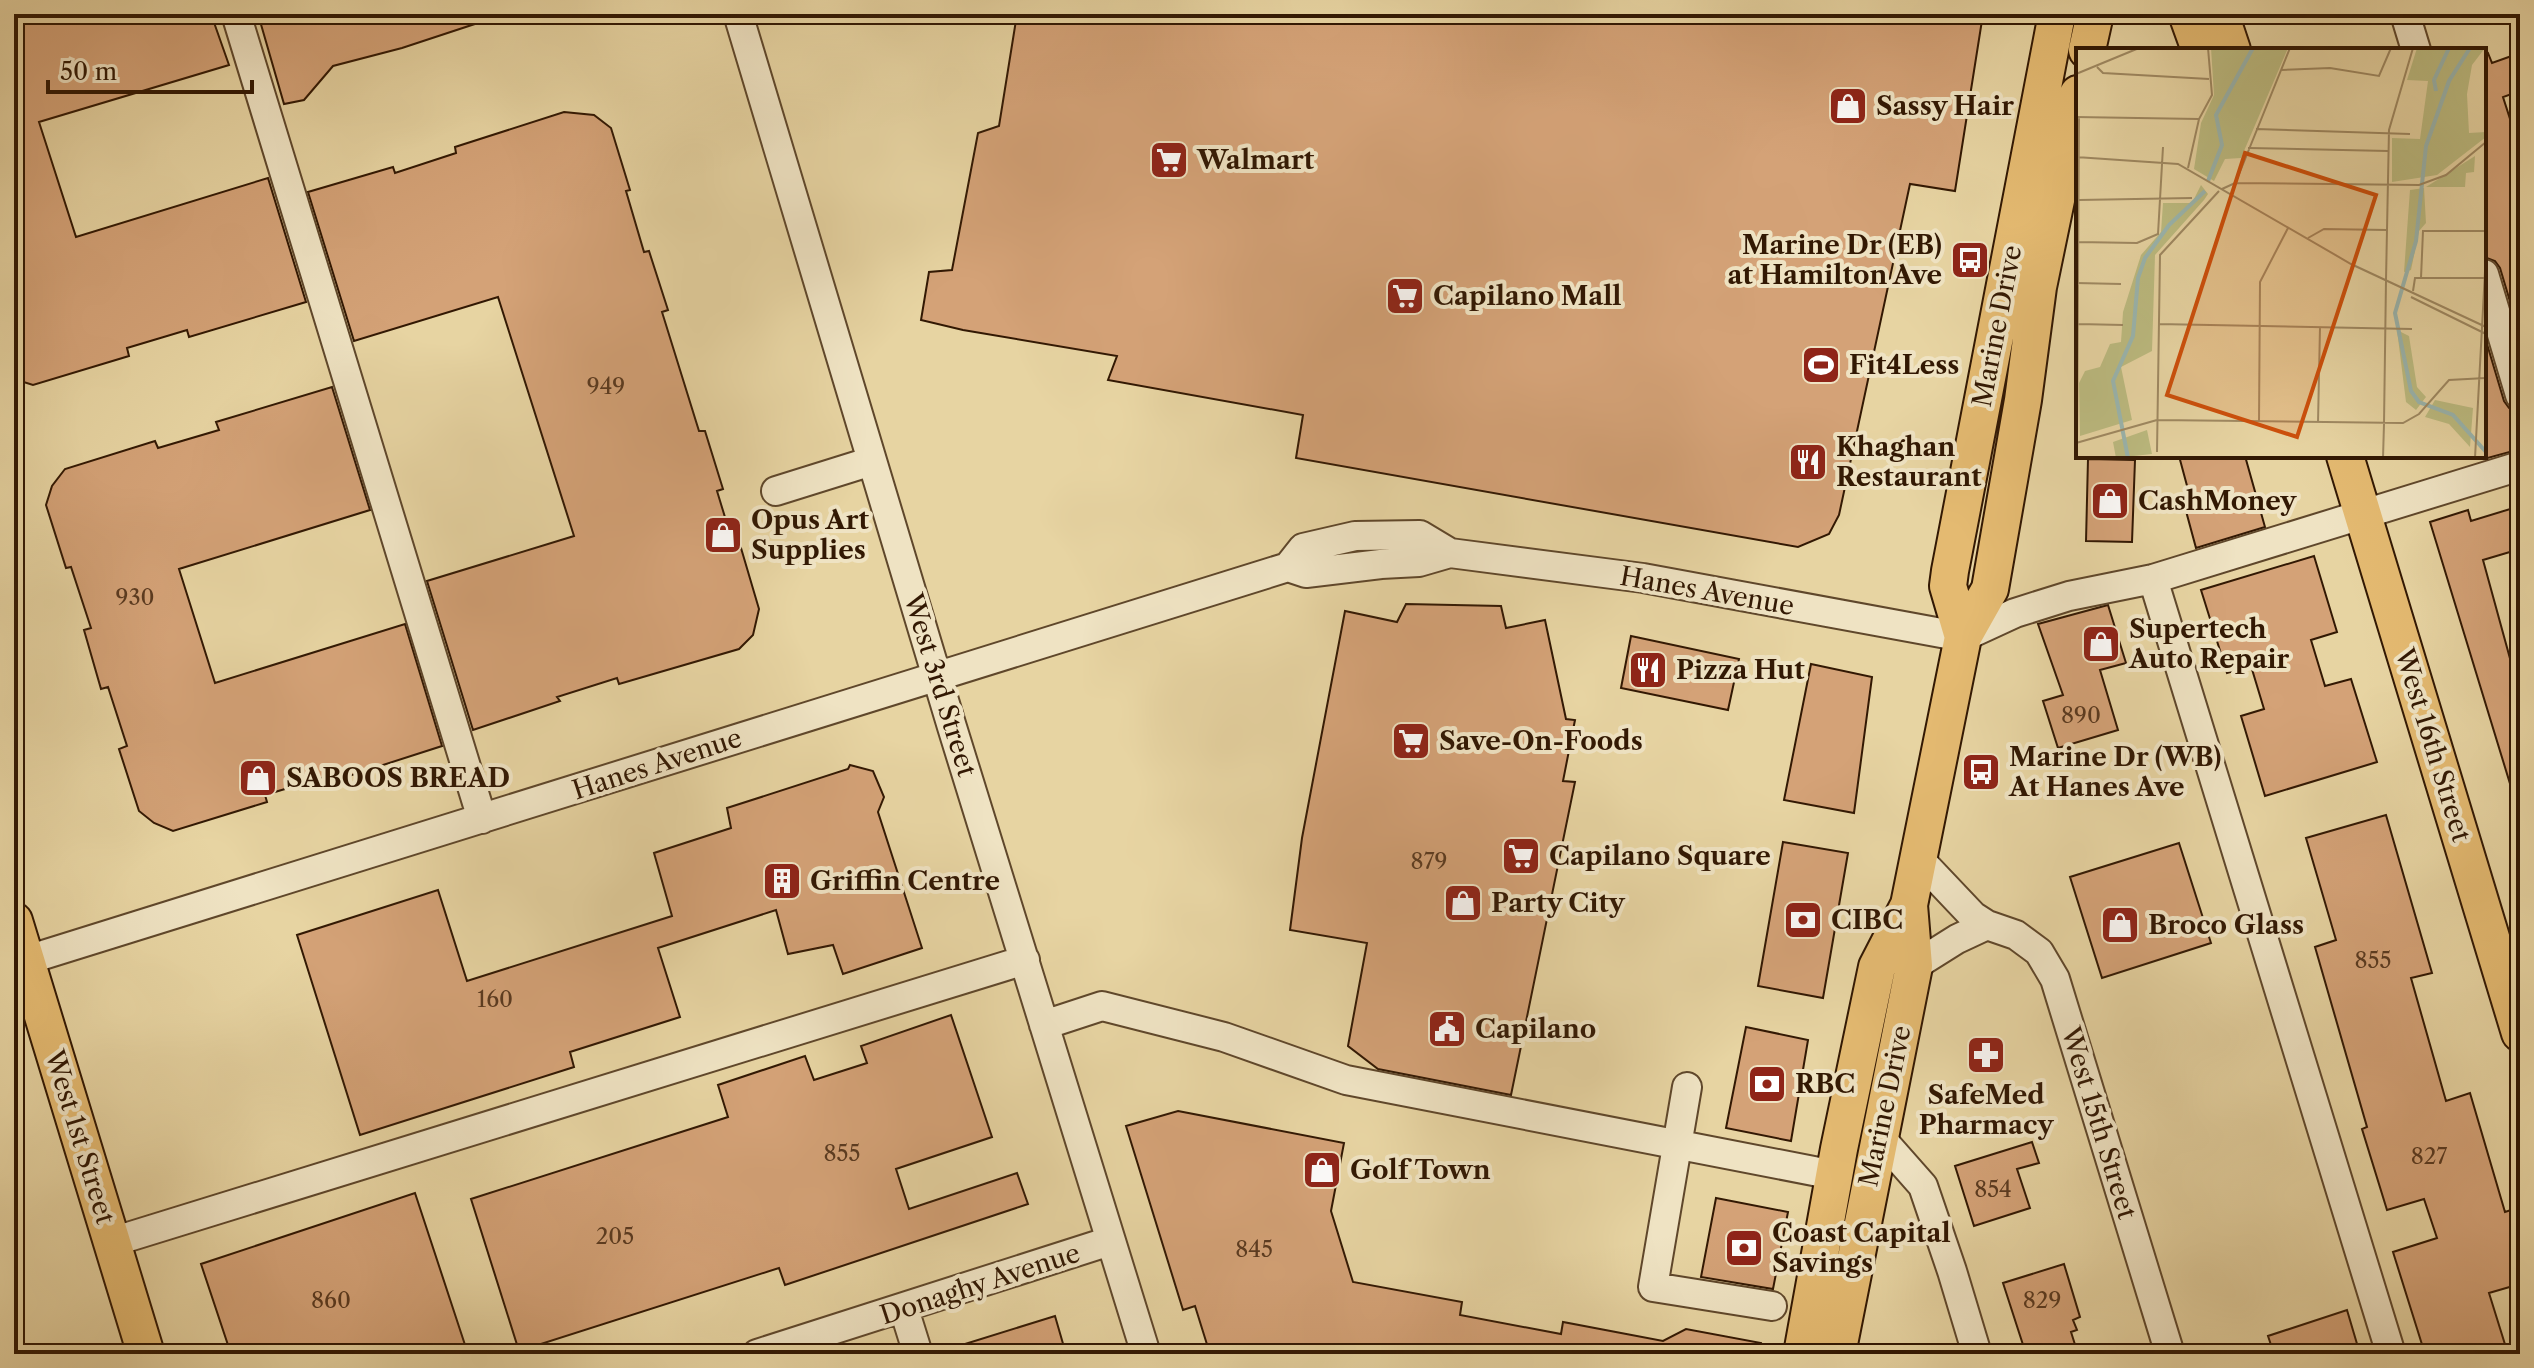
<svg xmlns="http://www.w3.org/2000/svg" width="2534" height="1368" viewBox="0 0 2534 1368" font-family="'Libre Caslon Text',serif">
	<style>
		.building { fill: #d4a277; stroke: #321803; stroke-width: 2 }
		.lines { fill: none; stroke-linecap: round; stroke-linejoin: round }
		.minor-casing { stroke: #5f472b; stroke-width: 32 }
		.major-casing { stroke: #321803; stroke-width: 40 }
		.minor { stroke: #efe3c3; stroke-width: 28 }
		.major { stroke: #e4ba71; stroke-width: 36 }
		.labels { text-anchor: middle; stroke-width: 8; stroke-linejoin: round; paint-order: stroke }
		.number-label { font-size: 22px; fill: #5a3a20 }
		.poi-label { font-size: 26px; font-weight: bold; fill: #321803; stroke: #efe3c3; text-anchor: start }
		.street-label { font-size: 26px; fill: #321803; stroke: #efe3c3 }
		.inset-river { fill: none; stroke: #9ab6af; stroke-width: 4 }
		.inset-road { fill: none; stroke: #9f8962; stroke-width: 2 }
		.view { fill: #cd4f0b; fill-opacity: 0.15; stroke: #cd4f0b; stroke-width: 4 }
		.inset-edge { fill: none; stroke: #321803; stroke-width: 4 }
	</style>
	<rect width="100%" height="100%" fill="#e7d4a2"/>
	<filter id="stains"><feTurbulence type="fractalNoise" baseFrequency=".0025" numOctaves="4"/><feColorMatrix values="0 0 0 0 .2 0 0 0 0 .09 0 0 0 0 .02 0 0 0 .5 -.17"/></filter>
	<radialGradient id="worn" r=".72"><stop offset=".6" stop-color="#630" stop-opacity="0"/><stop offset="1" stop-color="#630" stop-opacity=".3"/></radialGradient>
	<path class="building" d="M14,14H211L229,65L39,122L76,237L268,178L306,302L189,337L187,330L127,348L129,356L33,385L14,379Z
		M258,14H492L493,18L402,48L333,66L304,100L284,104Z
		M1017,14H1983L1955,191L1910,184L1839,515L1829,534L1798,547L1296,458L1303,415L1108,380L1117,356L963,330L921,320L929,272L952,270L978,133L999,126Z
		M2488,53L2492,63L2520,53V91L2503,97L2520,150V335L2500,268L2495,261L2484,257V54Z
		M564,112L594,115L611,128L630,190L626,191L644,252L649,251L668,310L662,312L699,431H705L723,489L717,491L735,550L741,548L759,609L753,635L739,649L619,684L617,678L557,697L560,701L473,730L427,581L574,536L498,297L354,341L308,192L393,167L395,173L456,153L455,147Z
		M2484,334L2504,401L2509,408L2520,412V444L2517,450L2484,459Z
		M332,387L370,510L179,569L215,683L405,624L442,746L327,783L325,777L265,795L267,802L173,831L154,823L139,811L119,749L127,746L108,687L101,689L84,630L91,628L71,567L66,568L46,505L52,486L65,469L155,441L158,448L219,430L216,422Z
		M2179,456H2245L2265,527L2196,548L2186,511L2193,508Z
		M2088,459L2135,460L2132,542L2086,541Z
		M2520,506V549L2483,560L2520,695V799L2515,800L2430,522L2468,510L2471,521Z
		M2314,556L2337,632L2311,640L2325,686L2351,679L2377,762L2265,796L2241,716L2264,709L2251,666L2227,673L2201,590Z
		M1406,604L1501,606L1506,628L1545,620L1566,719L1575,720L1563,781L1575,782L1511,1095L1378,1069L1348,1046L1367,943L1290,930L1302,838L1345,611L1397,622Z
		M2108,605L2126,663L2100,670L2118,730L2058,748L2043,701L2063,695L2038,624Z
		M1631,636L1739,659L1728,710L1621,688Z
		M1811,664L1872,677L1854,813L1784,800Z
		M850,765L873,771L884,797L878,812L922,948L843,974L833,945L788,954L776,910L658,948L680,1017L570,1052L574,1067L360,1135L297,935L438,890L467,981L672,916L654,853L731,828L727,808L848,769Z
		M2386,815L2432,973L2411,978L2446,1101L2470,1093L2505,1212L2511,1210L2520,1239V1284L2489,1293L2508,1354H2425L2393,1252L2437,1238L2424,1199L2387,1210L2362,1129L2367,1127L2315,947L2336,940L2306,838Z
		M1783,842L1848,853L1823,998L1758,986Z
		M2179,843L2211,943L2102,978L2070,877Z
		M951,1015L992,1137L896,1169L909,1209L1017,1173L1028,1204L785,1285L779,1268L519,1351L471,1199L728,1117L718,1085L805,1056L814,1080L867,1063L861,1046Z
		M1746,1027L1808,1040L1791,1141L1726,1128Z
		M1178,1111L1344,1143L1331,1211L1353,1282L1462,1302L1460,1315L1561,1334L1563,1322L1663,1341L1686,1329L1761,1343L1760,1354H1210L1195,1306L1183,1310L1126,1126Z
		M2032,1142L2039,1163L2017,1169L2030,1208L1974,1226L1955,1166Z
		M415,1193L468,1354H231L201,1264Z
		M1716,1198L1788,1212L1773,1289L1701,1277Z
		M2064,1264L2080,1317L2073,1320L2077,1330L2071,1332L2078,1354H2026L2003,1283Z
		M2347,1310L2360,1354H2274L2268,1336Z
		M1055,1316L1066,1354H950L949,1349Z"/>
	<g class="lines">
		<defs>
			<path id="minor" d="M236,14L482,819
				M738,14L952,727L1146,1354
				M2405,14L2416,50
				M2484,274L2520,395
				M776,491L872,461
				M1288,567L1306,573L1381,564L1419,562L1450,553L1643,578L1963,637L2015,613L2069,596L2153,579L2520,466
				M2153,579L2391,1354
				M1918,858L1973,916L1987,925L2016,935L2039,952L2055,979L2170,1354
				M27,960L1288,567L1303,548L1355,536L1420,535L1450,553
				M1914,966L1957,939L1987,925
				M1044,1025L1102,1006L1224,1037L1346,1080L1834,1175
				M1687,1087L1653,1287L1772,1306
				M1878,1135L1923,1186L1952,1271L1977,1354
				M112,1242L1025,960
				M904,1309L918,1354
				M757,1354L1110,1241"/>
			<path id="major" d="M2187,14L2200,50
				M2220,14L2232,50
				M2087,50L2095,14
				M2345,456L2520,1033
				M1963,637L1948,586L1950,571L2057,14
				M14,921L146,1354
				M1802,1354L1839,1149L1877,967L1909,905
				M1837,1354L1914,966L1909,905L1963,637L1990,589L2023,400L2038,287L2078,94"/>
		</defs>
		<use href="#minor" class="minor-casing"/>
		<use href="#major" class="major-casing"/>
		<use href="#minor" class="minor"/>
		<use href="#major" class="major"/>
	</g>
	<defs>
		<symbol id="shop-square" viewBox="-11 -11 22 22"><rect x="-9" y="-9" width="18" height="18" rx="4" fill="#8f2418" stroke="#efe3c3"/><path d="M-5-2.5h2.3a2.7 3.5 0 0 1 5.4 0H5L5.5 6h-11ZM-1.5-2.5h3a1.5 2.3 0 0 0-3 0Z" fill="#fff"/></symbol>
		<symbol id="supermarket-square" viewBox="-11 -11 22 22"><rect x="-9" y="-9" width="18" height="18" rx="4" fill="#8f2418" stroke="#efe3c3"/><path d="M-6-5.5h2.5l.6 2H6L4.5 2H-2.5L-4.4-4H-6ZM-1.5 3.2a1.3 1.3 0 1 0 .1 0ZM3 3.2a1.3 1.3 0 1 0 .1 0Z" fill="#fff"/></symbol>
		<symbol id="bus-square" viewBox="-11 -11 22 22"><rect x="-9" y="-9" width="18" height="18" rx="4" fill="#8f2418" stroke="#efe3c3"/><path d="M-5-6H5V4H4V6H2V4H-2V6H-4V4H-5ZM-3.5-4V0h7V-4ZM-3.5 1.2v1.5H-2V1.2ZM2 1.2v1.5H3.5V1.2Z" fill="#fff"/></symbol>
		<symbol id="stadium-square" viewBox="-11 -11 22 22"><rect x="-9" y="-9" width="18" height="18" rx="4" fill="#8f2418" stroke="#efe3c3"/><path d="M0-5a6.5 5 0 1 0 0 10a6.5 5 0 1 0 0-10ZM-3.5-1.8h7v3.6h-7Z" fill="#fff"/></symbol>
		<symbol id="restaurant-square" viewBox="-11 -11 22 22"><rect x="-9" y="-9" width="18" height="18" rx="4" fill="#8f2418" stroke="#efe3c3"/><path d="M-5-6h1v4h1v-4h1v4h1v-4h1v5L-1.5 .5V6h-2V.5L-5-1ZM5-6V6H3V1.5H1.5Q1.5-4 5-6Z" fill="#fff"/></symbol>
		<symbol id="building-square" viewBox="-11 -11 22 22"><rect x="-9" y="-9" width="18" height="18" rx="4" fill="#8f2418" stroke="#efe3c3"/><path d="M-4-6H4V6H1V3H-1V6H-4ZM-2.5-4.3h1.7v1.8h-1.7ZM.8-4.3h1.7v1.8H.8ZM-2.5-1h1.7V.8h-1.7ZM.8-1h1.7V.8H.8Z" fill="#fff"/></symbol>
		<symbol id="bank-square" viewBox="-11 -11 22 22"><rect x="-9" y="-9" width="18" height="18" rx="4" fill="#8f2418" stroke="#efe3c3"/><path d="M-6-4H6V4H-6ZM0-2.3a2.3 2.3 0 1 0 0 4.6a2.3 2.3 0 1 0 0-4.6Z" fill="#fff"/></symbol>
		<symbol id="civic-square" viewBox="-11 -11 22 22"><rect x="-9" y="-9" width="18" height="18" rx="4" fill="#8f2418" stroke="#efe3c3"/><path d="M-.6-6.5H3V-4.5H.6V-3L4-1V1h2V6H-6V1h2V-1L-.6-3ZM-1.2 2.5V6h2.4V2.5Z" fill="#fff"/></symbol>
		<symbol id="pharmacy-square" viewBox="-11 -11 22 22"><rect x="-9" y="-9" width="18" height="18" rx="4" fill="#8f2418" stroke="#efe3c3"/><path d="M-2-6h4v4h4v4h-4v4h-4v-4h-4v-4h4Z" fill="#fff"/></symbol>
	</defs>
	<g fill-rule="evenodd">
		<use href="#shop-square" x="1826" y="84" width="44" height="44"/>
		<use href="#supermarket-square" x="1147" y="138" width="44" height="44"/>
		<use href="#bus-square" x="1948" y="238" width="44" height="44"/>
		<use href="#supermarket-square" x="1383" y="274" width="44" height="44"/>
		<use href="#stadium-square" x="1799" y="343" width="44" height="44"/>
		<use href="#restaurant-square" x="1786" y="440" width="44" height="44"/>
		<use href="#shop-square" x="2088" y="479" width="44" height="44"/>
		<use href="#shop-square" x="701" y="513" width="44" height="44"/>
		<use href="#shop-square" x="2079" y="622" width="44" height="44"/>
		<use href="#restaurant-square" x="1626" y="648" width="44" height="44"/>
		<use href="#supermarket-square" x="1389" y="719" width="44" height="44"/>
		<use href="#bus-square" x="1959" y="750" width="44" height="44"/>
		<use href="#shop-square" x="236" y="756" width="44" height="44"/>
		<use href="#supermarket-square" x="1499" y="834" width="44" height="44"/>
		<use href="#building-square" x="760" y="859" width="44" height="44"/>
		<use href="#shop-square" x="1441" y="881" width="44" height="44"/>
		<use href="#bank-square" x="1781" y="898" width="44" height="44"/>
		<use href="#shop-square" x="2098" y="903" width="44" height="44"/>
		<use href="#civic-square" x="1425" y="1007" width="44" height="44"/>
		<use href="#pharmacy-square" x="1964" y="1033" width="44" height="44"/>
		<use href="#bank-square" x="1745" y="1062" width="44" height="44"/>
		<use href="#shop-square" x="1300" y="1148" width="44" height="44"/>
		<use href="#bank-square" x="1722" y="1226" width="44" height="44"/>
	</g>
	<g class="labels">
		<g class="number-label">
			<text x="606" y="394">949</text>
			<text x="135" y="605">930</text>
			<text x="2081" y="723">890</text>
			<text x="1429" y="869">879</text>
			<text x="2373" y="968">855</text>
			<text x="495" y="1007">160</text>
			<text x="842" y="1161">855</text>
			<text x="2429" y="1164">827</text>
			<text x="1993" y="1197">854</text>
			<text x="615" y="1244">205</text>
			<text x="1254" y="1257">845</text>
			<text x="331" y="1308">860</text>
			<text x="2042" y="1308">829</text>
		</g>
		<g class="poi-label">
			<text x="1876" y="115">Sassy Hair</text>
			<text x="1197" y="169">Walmart</text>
			<text x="1942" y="254" text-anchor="end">Marine Dr (EB)<tspan x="1942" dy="30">at Hamilton Ave</tspan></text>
			<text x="1433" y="305">Capilano Mall</text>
			<text x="1849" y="374">Fit4Less</text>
			<text x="1836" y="456">Khaghan<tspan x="1836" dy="30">Restaurant</tspan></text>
			<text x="2138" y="510">CashMoney</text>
			<text x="751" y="529">Opus Art<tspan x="751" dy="30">Supplies</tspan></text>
			<text x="2129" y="638">Supertech<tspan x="2129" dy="30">Auto Repair</tspan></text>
			<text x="1676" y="679">Pizza Hut</text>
			<text x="1439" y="750">Save-On-Foods</text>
			<text x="2009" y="766">Marine Dr (WB)<tspan x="2009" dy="30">At Hanes Ave</tspan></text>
			<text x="286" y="787">SABOOS BREAD</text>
			<text x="1549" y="865">Capilano Square</text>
			<text x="810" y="890">Griffin Centre</text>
			<text x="1491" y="912">Party City</text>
			<text x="1831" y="929">CIBC</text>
			<text x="2148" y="934">Broco Glass</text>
			<text x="1475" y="1038">Capilano</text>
			<text x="1795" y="1093">RBC</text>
			<text x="1986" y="1104" text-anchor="middle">SafeMed<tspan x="1986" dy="30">Pharmacy</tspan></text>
			<text x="1350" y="1179">Golf Town</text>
			<text x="1772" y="1242">Coast Capital<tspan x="1772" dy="30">Savings</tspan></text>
		</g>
		<g class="street-label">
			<text transform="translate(1997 326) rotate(-79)" y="9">Marine Drive</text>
			<text transform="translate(1707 591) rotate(10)" y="9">Hanes Avenue</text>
			<text transform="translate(940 685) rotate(73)" y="9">West 3rd Street</text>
			<text transform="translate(2433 745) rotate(73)" y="9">West 16th Street</text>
			<text transform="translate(657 764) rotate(-18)" y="9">Hanes Avenue</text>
			<text transform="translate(1885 1106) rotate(-78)" y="9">Marine Drive</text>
			<text transform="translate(2099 1123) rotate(73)" y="9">West 15th Street</text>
			<text transform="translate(80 1137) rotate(73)" y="9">West 1st Street</text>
			<text transform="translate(980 1284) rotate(-18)" y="9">Donaghy Avenue</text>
		</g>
	</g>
	<g transform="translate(2076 48)">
		<rect width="410" height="410" fill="#e7d4a2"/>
		<path d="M135,0H212L165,110L149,111L138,133L118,121L125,75L138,47ZM341,0H409L396,17L391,46L393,85L410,84V89L361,127L316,134V90L344,91L352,33L331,32ZM399,108L398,124L390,125L389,139H350ZM125,137L132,146L128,152L79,207L76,303L45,319L56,372L4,388L3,335L9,323L24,319L34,296L45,294L47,264L65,207L85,184L87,155H116ZM348,140L350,175L343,183L335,222L328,224L334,142ZM321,282L333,288L341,339L350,349L340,362L330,354ZM359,352L397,360L394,399L373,376L349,369ZM71,382L76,406L40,410L37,394Z" fill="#bcbb80"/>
		<path class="inset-river" d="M394,0L373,33L350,98L340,193L319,265L335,343L343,354L377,367L410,404M360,43L358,32L373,0M132,133L146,97L140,67L177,0M52,410L37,333L57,288L62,230L69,210L93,177L129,143"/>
		<path class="inset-road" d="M21,19L27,25L133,31M205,22L254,20L303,28L315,0M0,26L63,0M0,69L123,71M180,81L334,86M172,100L312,103M0,109L102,116L275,216L410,279M112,120L123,71L136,47L132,0M159,136L214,0M146,141L159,135L343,137L370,127L410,94M3,152L116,150M232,190L248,181L311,182M2,194L61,195L82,186L87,99M345,230L347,183H410M310,232L313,82L337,0M0,235L45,236M337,243L339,230H410M335,249L410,286M2,276L47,277M82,276L336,281M81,372L327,375L343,366L373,332L410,330M183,374L184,234L212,180M242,375L244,279M308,375L310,232M1,394L3,69M0,395L81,372M81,404L84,207L143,143M307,410L308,376M399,410L410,205"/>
		<path class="view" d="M169,105L300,147L221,389L91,347Z"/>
		<rect width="410" height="410" class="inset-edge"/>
	</g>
	<rect width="2534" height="1368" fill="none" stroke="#e7d4a2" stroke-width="48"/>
	<rect x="16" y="16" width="2502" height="1336" fill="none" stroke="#321803" stroke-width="4"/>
	<rect x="24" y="24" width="2486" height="1320" fill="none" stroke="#321803" stroke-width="2"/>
	<path d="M48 80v12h204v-12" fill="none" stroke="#321803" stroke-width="4"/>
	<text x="60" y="80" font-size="24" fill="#321803" stroke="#efe3c3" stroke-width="6" paint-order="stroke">50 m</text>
	<rect width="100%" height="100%" filter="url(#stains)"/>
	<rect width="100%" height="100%" fill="url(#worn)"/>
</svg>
